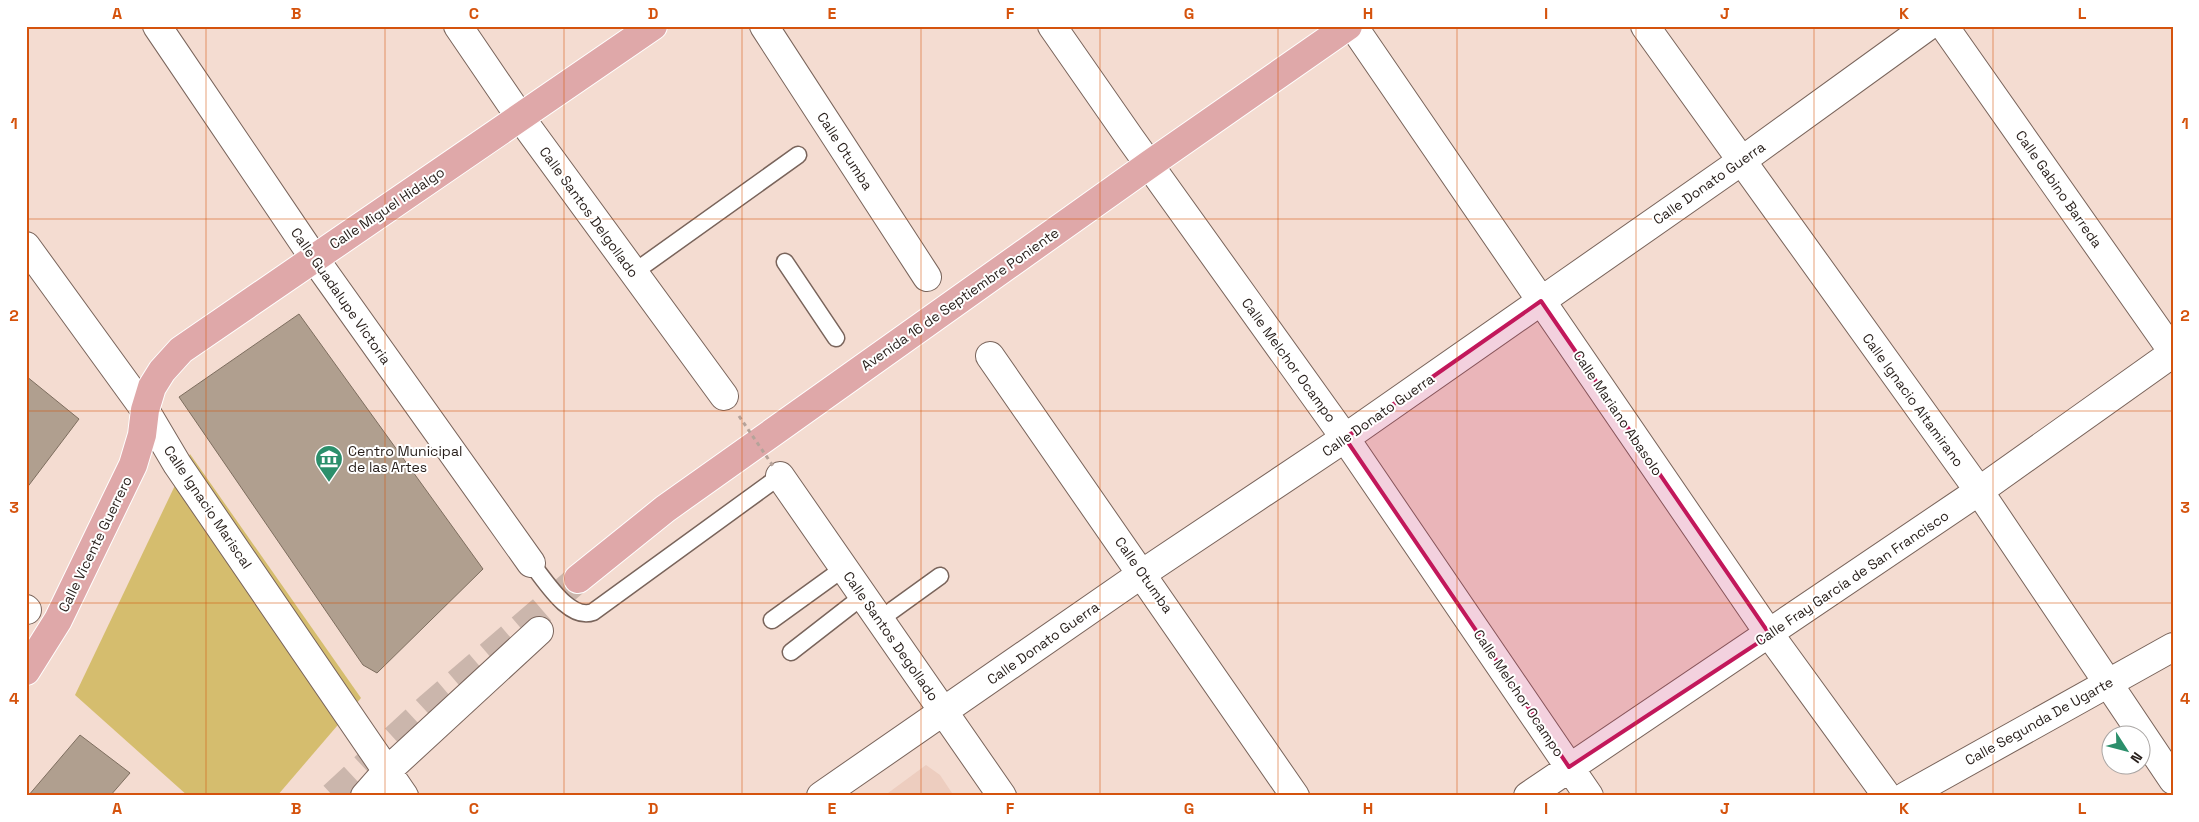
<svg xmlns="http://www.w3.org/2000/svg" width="2199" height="822" viewBox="0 0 2199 822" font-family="'Space Grotesk',sans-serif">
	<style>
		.built { fill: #edcdbf }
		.green { fill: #d5bd6e }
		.building { fill: #b09f8f; stroke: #7e6e5f }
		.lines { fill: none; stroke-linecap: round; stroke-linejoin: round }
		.primary-tunnel { stroke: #cbb6ac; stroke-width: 28; stroke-dasharray: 28 14; stroke-linecap: butt }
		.lane-casing { stroke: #79645b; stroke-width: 19 }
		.street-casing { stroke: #79645b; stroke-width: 30 }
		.secondary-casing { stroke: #79645b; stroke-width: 30 }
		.primary-casing { stroke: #fff; stroke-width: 30 }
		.lane { stroke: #fff; stroke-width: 16 }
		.street { stroke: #fff; stroke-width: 28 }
		.secondary { stroke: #fff; stroke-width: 28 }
		.primary { stroke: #dfa8a9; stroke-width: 28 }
		.path-bridge { stroke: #b6a39a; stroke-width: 3; stroke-dasharray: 4 4; stroke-linecap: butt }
		.marked { fill: #c2185b; fill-opacity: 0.2; stroke: #c2185b; stroke-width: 4; stroke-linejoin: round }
		.grid { fill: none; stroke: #d5530d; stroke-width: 1; stroke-opacity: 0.55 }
		.labels { text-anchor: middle; stroke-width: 4; stroke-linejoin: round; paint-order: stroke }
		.street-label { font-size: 14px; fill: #271e1a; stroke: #fff }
		.poi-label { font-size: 14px; fill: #271e1a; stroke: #fff; text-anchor: start }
		.neatline { fill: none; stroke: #d5530d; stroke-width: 2 }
		.grid-label { font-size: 16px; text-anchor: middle; font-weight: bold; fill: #d5530d }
	</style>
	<rect width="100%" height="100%" fill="#f4dcd1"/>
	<path class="built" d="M926,765L940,775L954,796H884Z"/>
	<path class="green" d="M190,454L361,698L277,796H188L75,695Z"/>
	<path class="building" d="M299,314L483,569L377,673L363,665L179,397Z
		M26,376L79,419L26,489Z
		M80,735L130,773L110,796H28Z"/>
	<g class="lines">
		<path class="primary-tunnel" d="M333,796L430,706L578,579"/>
		<defs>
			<path id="lane" d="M785,262L836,338
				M633,273L798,155
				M531,563C545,580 569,621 593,612L780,476
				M772,620L844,568
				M879,620L940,576
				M791,652L863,596"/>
			<path id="street" d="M157,26L314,258L531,563
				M764,26L927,277
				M1052,26L1130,138L1345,438L1589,796
				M1353,26L1770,635L1887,796
				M1944,26L2173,352
				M520,117L724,396
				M26,246L145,410L177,464L404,796
				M990,356L1295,796
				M780,476L1002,796
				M26,609L27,610
				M365,796L387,771L539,631
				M821,796L1143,573L1345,438L1740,162L1928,26
				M1528,796L1979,491L2173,353
				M1906,796L2173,647"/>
			<path id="secondary" d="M458,26L520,117
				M1645,26L1979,491L2173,780"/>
			<path id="primary" d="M578,579L665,509L1150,164L1348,26
				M26,671L58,620L133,465L142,435L145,410L152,387L162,371L181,350L653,26"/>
		</defs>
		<use href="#lane" class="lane-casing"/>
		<use href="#street" class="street-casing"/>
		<use href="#secondary" class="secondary-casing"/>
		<use href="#primary" class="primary-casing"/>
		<use href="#lane" class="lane"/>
		<use href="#street" class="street"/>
		<use href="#secondary" class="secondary"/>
		<use href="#primary" class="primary"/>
		<path class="path-bridge" d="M739,416L773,466"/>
	</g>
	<path class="marked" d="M1541,301L1770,635L1569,767L1345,438Z"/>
	<path class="grid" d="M206,26V796M385,26V796M564,26V796M742,26V796M921,26V796M1100,26V796M1278,26V796M1457,26V796M1636,26V796M1814,26V796M1993,26V796M26,219H2173M26,411H2173M26,603H2173"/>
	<defs>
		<symbol id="museum-pin" viewBox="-11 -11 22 30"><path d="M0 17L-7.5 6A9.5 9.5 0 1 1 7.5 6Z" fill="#2b8f6b" stroke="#fff"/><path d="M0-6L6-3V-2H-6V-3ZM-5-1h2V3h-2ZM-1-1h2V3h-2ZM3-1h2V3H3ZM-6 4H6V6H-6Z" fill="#fff"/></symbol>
	</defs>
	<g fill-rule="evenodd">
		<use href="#museum-pin" x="313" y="443" width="32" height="43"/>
	</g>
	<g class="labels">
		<g class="street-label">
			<text transform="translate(845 151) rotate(57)" y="5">Calle Otumba</text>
			<text transform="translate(1709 183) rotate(-35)" y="5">Calle Donato Guerra</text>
			<text transform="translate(2059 189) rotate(55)" y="5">Calle Gabino Barreda</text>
			<text transform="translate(387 208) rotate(-34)" y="5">Calle Miguel Hidalgo</text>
			<text transform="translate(589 212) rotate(54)" y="5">Calle Santos Delgollado</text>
			<text transform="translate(341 296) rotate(55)" y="5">Calle Guadalupe Victoria</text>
			<text transform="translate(960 299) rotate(-35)" y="5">Avenida 16 de Septiembre Poniente</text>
			<text transform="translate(1289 360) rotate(54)" y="5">Calle Melchor Ocampo</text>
			<text transform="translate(1913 400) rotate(54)" y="5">Calle Ignacio Altamirano</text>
			<text transform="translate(1618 413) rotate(56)" y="5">Calle Mariano Abasolo</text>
			<text transform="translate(1378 415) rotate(-35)" y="5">Calle Donato Guerra</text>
			<text transform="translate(208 507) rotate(56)" y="5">Calle Ignacio Mariscal</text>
			<text transform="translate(95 544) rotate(-64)" y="5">Calle Vicente Guerrero</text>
			<text transform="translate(1144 575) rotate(55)" y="5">Calle Otumba</text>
			<text transform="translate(1852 578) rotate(-34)" y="5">Calle Fray García de San Francisco</text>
			<text transform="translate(891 636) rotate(55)" y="5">Calle Santos Degollado</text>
			<text transform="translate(1043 643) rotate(-35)" y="5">Calle Donato Guerra</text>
			<text transform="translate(1519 693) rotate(56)" y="5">Calle Melchor Ocampo</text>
			<text transform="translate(2039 721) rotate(-29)" y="5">Calle Segunda De Ugarte</text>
		</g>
		<g class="poi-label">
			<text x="348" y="456">Centro Municipal<tspan x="348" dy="16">de las Artes</tspan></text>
		</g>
	</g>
	<rect width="2199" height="822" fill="none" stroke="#ffffff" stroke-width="55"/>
	<g transform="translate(2126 750) rotate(126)"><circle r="24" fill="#ffffff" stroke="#a9a5a3"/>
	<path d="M0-4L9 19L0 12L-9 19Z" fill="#2b8f6b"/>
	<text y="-8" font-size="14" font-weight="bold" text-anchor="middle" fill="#271e1a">N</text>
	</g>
	<rect x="28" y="28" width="2144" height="766" class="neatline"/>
	<g class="grid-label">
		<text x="117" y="19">A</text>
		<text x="296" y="19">B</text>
		<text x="474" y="19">C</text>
		<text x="653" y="19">D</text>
		<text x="832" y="19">E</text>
		<text x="1010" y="19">F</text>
		<text x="1189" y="19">G</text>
		<text x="1368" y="19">H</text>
		<text x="1546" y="19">I</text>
		<text x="1725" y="19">J</text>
		<text x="1904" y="19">K</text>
		<text x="2082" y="19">L</text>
		<text x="14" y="129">1</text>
		<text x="2185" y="129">1</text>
		<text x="14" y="321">2</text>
		<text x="2185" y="321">2</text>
		<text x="14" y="513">3</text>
		<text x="2185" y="513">3</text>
		<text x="14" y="704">4</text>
		<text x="2185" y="704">4</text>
		<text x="117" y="814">A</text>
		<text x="296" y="814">B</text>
		<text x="474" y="814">C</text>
		<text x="653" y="814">D</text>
		<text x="832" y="814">E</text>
		<text x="1010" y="814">F</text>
		<text x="1189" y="814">G</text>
		<text x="1368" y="814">H</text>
		<text x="1546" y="814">I</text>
		<text x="1725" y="814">J</text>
		<text x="1904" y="814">K</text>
		<text x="2082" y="814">L</text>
	</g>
</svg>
